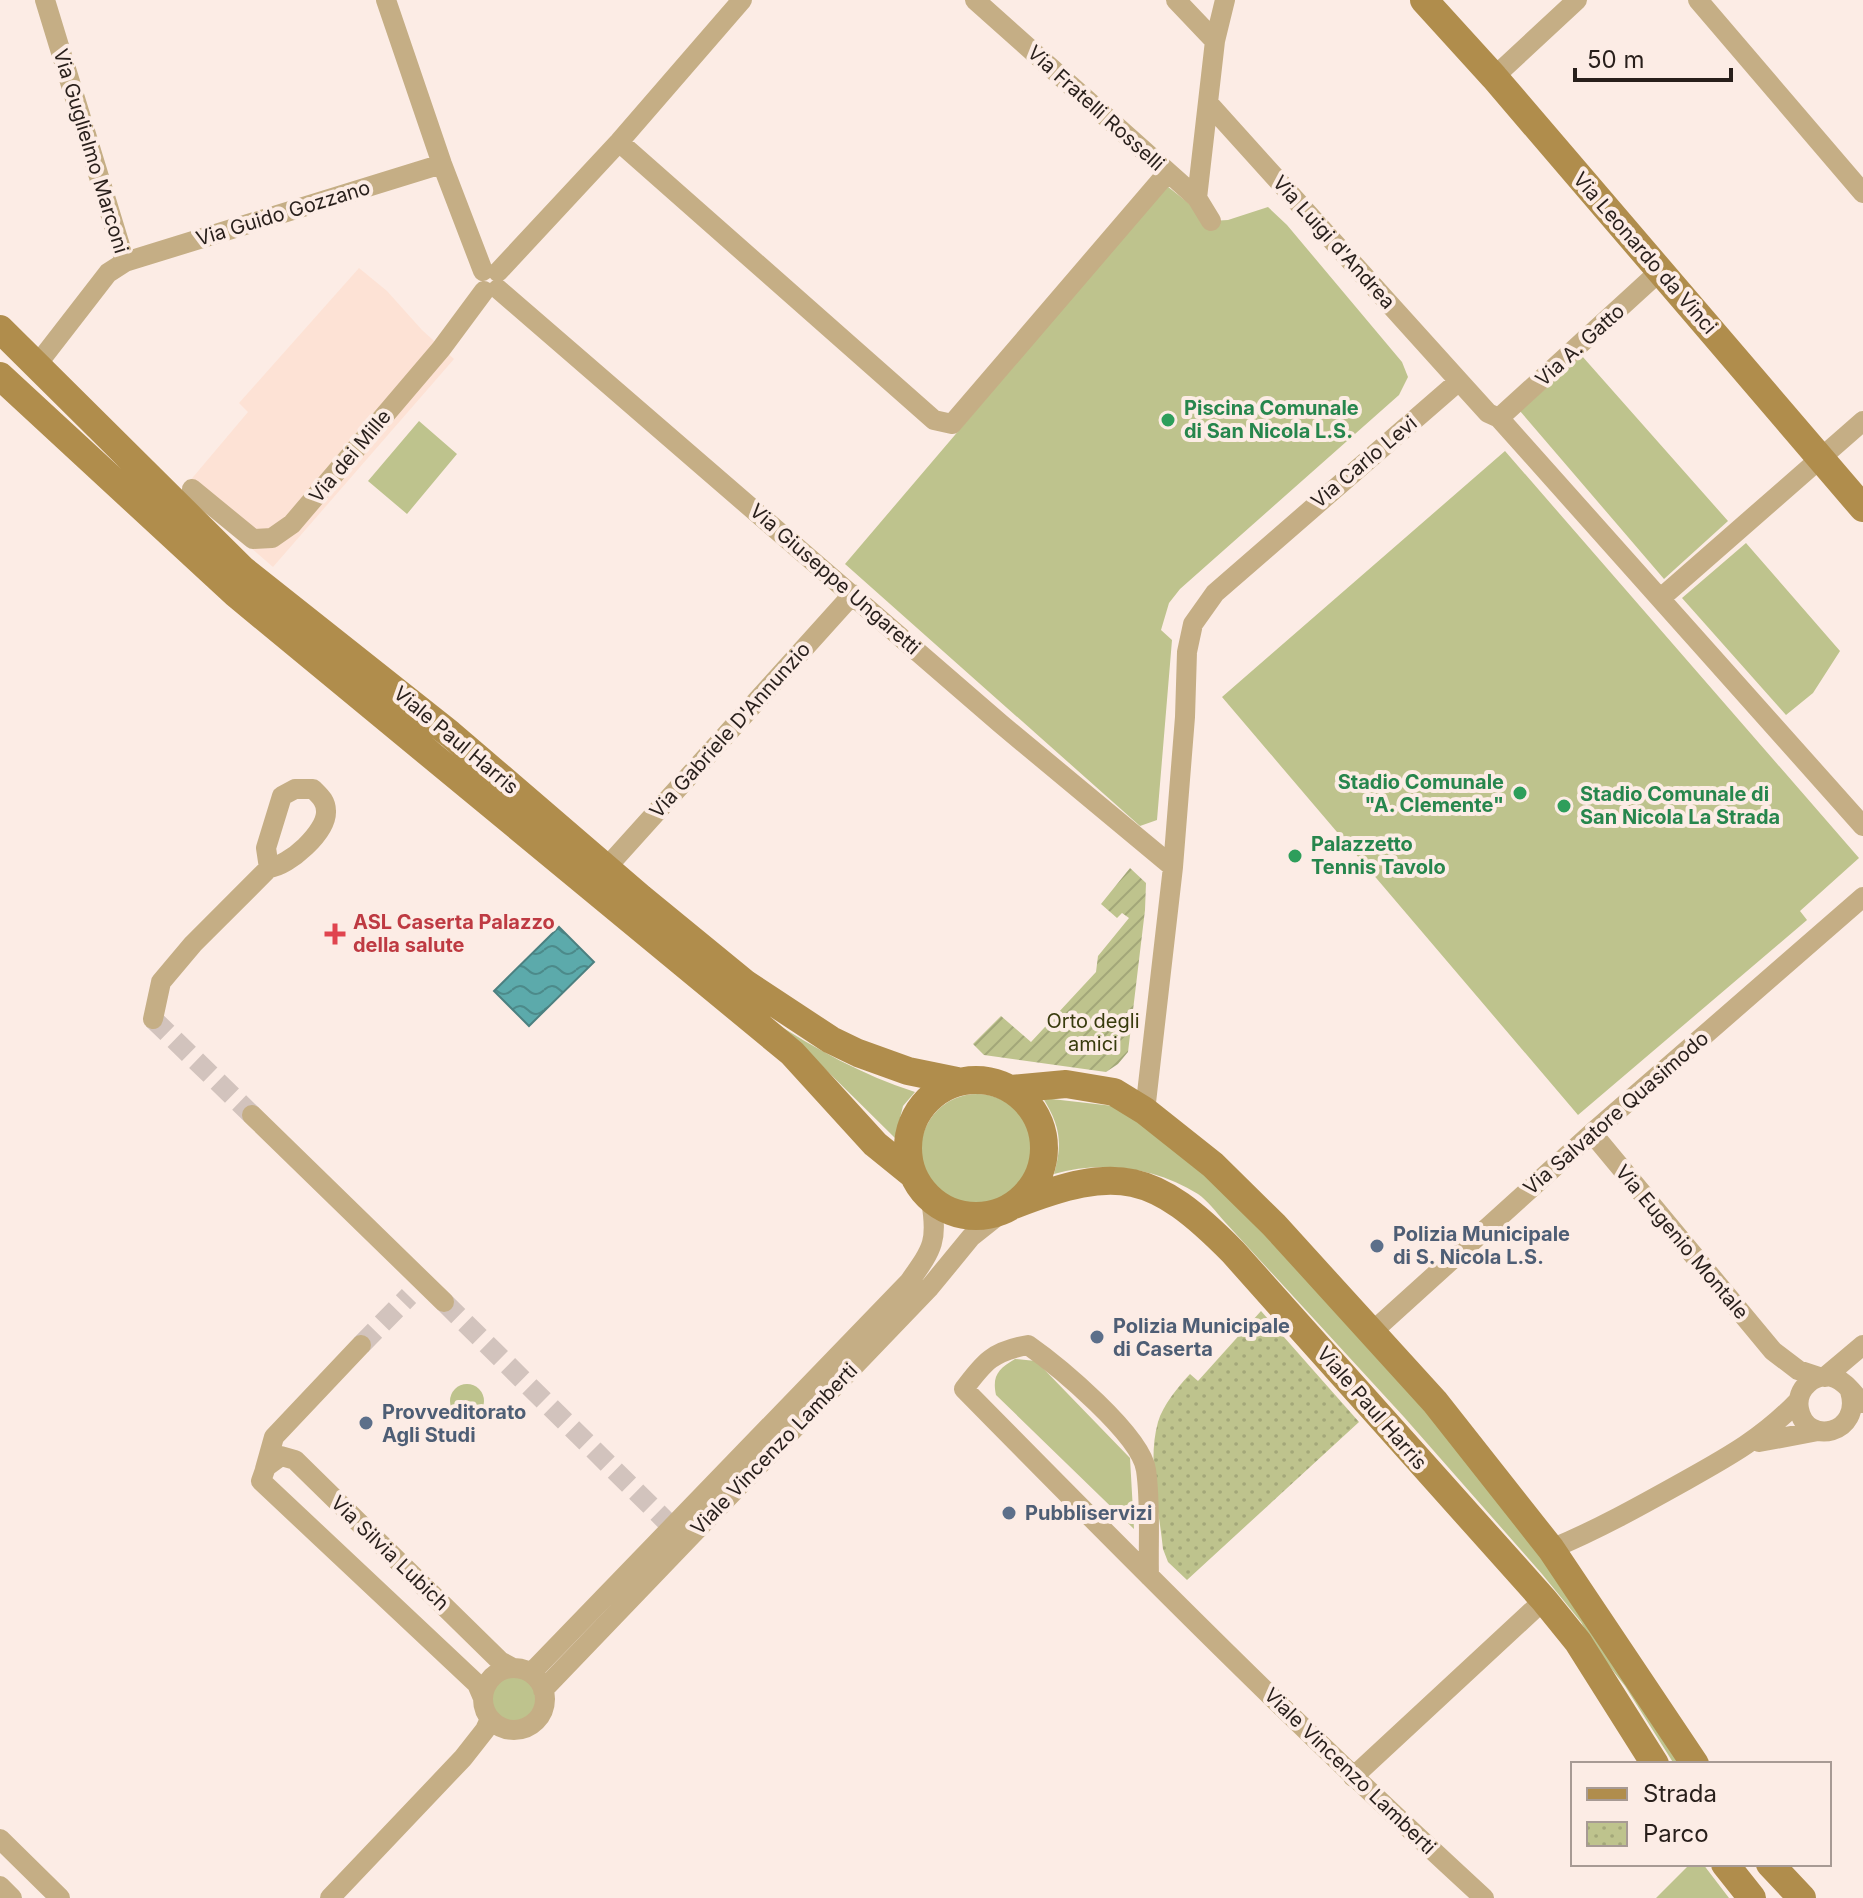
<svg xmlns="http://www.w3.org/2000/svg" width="1863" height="1898" viewBox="0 0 1863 1898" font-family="Inter,sans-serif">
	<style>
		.built { fill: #fde2d5 }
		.grass { fill: #bec38d }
		.park { fill: url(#park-dots) }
		.garden { fill: url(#garden-furrows) }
		.water { fill: url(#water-waves); stroke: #4c8080; stroke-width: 2 }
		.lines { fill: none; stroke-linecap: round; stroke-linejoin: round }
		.street-tunnel { stroke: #d2c3bd; stroke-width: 20; stroke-dasharray: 20 10; stroke-linecap: butt }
		.street { stroke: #c5ae85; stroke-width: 20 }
		.secondary { stroke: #b08d4c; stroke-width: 28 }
		.leisure-dot { fill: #2e9e5b; stroke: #fcece5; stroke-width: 3 }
		.health-dot { fill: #e0444e; stroke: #fcece5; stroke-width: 3 }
		.service-dot { fill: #5c6f8a; stroke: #fcece5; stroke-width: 3 }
		.labels { text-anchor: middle; stroke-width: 8; stroke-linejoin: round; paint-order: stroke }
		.street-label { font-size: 20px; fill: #281f1b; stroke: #fcece5 }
		.leisure-label { font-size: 20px; font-weight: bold; fill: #27864d; stroke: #fcece5; text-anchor: start }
		.health-label { font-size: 20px; font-weight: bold; fill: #be3a42; stroke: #fcece5; text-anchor: start }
		.park-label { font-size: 20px; fill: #383b0d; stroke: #fcece5 }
		.service-label { font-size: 20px; font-weight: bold; fill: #4e5e75; stroke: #fcece5; text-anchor: start }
	</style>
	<defs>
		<pattern id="park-dots" width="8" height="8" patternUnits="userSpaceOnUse" patternTransform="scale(2)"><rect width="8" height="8" fill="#bec38d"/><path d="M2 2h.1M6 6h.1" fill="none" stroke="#a3a779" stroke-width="1.8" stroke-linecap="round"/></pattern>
		<pattern id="garden-furrows" width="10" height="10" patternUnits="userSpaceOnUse" patternTransform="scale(2)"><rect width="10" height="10" fill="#bec38d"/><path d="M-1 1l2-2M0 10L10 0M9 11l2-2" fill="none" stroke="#a3a779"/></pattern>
		<pattern id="water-waves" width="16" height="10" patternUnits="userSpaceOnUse" patternTransform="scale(2)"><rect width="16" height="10" fill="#5caaab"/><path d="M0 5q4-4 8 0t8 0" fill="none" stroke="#4c8a8a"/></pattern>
	</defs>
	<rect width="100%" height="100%" fill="#fcece5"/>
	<path class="built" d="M359,268L387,291L422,330L454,359L273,567L183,489L248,412L239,403Z"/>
	<path class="grass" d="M1167,186L1211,221L1228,220L1268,207L1287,225L1402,362L1408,377L1399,395L1180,589L1169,603L1161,630L1172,640L1157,820L1140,826L845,564Z
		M1582,356L1728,521L1664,579L1520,411Z
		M419,421L457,454L407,514L368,481Z
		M1505,451L1859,858L1800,911L1807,920L1578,1115L1222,697Z
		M1746,543L1840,651L1813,693L1786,715L1682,598Z
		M769,1019C816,1049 862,1075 915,1092L903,1106L895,1138L807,1051Z
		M921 1150a56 56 0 1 1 112 0a56 56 0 1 1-112 0Z
		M1043,1098L1122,1107L1156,1125L1344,1314L1517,1519L1686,1764H1674L1625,1686L1595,1648L1581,1622L1542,1574L1404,1417L1224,1221C1216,1212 1208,1201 1198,1194C1155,1167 1101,1160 1054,1174C1063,1142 1060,1126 1043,1098Z
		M1015,1359L1036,1361L1130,1458L1134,1529L996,1395C992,1376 998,1369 1015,1359Z
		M450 1401a17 17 0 1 1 34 0a17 17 0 1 1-34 0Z
		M490 1700a24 24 0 1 1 48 0a24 24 0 1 1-48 0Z
		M1690,1864H1703L1729,1898H1656Z"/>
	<path class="park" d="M1261,1311L1359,1422L1187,1580L1168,1562L1163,1549C1159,1509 1147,1461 1158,1422C1163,1405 1178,1387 1190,1374L1198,1381Z"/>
	<path class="garden" d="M1130,868L1146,883L1145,910L1128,1052L1118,1064L1106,1072L984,1055L973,1044L1001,1016L1031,1042L1096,972L1098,956L1129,918L1122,913L1117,918L1101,904Z"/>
	<path class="water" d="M559,927L594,962L529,1026L494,991Z"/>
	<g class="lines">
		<path class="street-tunnel" d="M153,1019L252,1115
			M444,1302L672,1527
			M361,1345L409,1296"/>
		<path class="street" d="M45,0L125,262
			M386,0L442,164L483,271
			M975,0L1197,198L1211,221
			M1176,0L1215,41
			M1698,0L1863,193
			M1494,77L1577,0
			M1209,104L1459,381
			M619,142L934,420L952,424L1168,172
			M1197,198L1215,41L1225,0
			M498,272L619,142L742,0
			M498,289L1001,724L1173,867
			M36,366L108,273L125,262L442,164
			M1499,418L1660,271
			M192,489L253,539L272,538L292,524L441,349L484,291
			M1662,597L1863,421
			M607,867L853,594
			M153,1019L161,982L193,944L269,868C289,866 327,832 326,811C326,801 320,796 313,789H295L282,796L266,848L269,868
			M1145,1111L1173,867L1185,717L1187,652L1193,624L1215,593L1459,381L1488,413L1499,418L1863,826
			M252,1115L444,1302
			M1592,1133L1773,1351L1798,1370L1819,1377
			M1372,1332L1592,1133L1863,897
			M1825,1377L1863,1345
			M1850,1391C1863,1434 1806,1447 1799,1409C1795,1389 1815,1371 1835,1378C1846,1382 1854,1395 1863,1403
			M1759,1442L1818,1431
			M265,1469L274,1437L361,1345
			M1551,1549C1597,1530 1640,1506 1683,1482C1726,1458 1763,1438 1798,1401
			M1149,1576C1148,1541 1151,1504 1146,1470C1141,1435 1058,1366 1028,1345C993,1351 984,1362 964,1389C1134,1562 1305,1734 1484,1898
			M483 1699a31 31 0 1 1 62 0a31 31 0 1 1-62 0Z
			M531,1673L909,1282C933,1248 938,1242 931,1200
			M543,1690L930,1287L971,1237L1005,1210
			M483,1698L477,1684L261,1481L266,1467L281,1456L295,1460L500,1661L513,1668
			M1353,1777L1544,1600
			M0,1839L60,1898
			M0,1886L12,1898
			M330,1898L463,1758L485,1730L490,1719"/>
		<path class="secondary" d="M1424,0L1494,77L1863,508
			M0,329L242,569L450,734L641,898L746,984L831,1040L858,1053L908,1071L957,1081
			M0,376L236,594L792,1053L875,1144L912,1174
			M908 1148a68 68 0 1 1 136 0a68 68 0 1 1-136 0Z
			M1011,1089L1066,1084L1114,1092L1145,1111L1213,1165L1274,1225L1435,1402L1551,1549L1695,1764
			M1014,1205C1119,1164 1154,1172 1233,1252L1544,1600L1578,1642L1655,1764
			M1725,1864L1752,1898
			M1770,1864L1802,1898"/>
	</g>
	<g class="leisure-dot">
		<circle cx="1168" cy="420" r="8"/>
		<circle cx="1520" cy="793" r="8"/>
		<circle cx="1564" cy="806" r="8"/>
		<circle cx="1295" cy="856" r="8"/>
	</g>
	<path class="health-dot" d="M331 922h8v8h8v8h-8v8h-8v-8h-8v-8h8z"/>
	<g class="service-dot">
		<circle cx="1377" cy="1246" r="8"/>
		<circle cx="1097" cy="1337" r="8"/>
		<circle cx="366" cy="1423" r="8"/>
		<circle cx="1009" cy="1513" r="8"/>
	</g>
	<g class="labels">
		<g class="street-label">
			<text transform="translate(1096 108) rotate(42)" y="7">Via Fratelli Rosselli</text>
			<text transform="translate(91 151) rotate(73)" y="7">Via Guglielmo Marconi</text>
			<text transform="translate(283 213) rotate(-17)" y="7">Via Guido Gozzano</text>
			<text transform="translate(1334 242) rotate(48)" y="7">Via Luigi d'Andrea</text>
			<text transform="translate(1645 253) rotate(49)" y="7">Via Leonardo da Vinci</text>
			<text transform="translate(1580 345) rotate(-42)" y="7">Via A. Gatto</text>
			<text transform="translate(350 456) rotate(-50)" y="7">Via dei Mille</text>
			<text transform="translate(1364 462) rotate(-40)" y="7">Via Carlo Levi</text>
			<text transform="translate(835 579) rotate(41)" y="7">Via Giuseppe Ungaretti</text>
			<text transform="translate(730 730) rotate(-48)" y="7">Via Gabriele D'Annunzio</text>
			<text transform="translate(456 740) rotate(40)" y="7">Viale Paul Harris</text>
			<text transform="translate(1616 1113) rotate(-41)" y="7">Via Salvatore Quasimodo</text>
			<text transform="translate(1682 1242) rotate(50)" y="7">Via Eugenio Montale</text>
			<text transform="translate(1372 1408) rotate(49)" y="7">Viale Paul Harris</text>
			<text transform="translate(774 1449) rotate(-46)" y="7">Viale Vincenzo Lamberti</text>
			<text transform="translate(390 1553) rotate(44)" y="7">Via Silvia Lubich</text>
			<text transform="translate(1350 1771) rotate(44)" y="7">Viale Vincenzo Lamberti</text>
		</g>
		<g class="leisure-label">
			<text x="1184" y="415">Piscina Comunale<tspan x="1184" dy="23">di San Nicola L.S.</tspan></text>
			<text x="1504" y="789" text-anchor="end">Stadio Comunale<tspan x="1504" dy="23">"A. Clemente"</tspan></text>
			<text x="1580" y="801">Stadio Comunale di<tspan x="1580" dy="23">San Nicola La Strada</tspan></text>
			<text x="1311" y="851">Palazzetto<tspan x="1311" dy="23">Tennis Tavolo</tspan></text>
		</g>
		<g class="health-label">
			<text x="353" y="929">ASL Caserta Palazzo<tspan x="353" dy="23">della salute</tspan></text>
		</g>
		<g class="park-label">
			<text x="1093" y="1028">Orto degli<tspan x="1093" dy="23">amici</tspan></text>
		</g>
		<g class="service-label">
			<text x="1393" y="1241">Polizia Municipale<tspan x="1393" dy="23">di S. Nicola L.S.</tspan></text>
			<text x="1113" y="1333">Polizia Municipale<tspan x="1113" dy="23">di Caserta</tspan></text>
			<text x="382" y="1419">Provveditorato<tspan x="382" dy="23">Agli Studi</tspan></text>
			<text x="1025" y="1520">Pubbliservizi</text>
		</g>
	</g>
	<rect x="1571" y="1762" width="260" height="104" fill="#fcece5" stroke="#a79a94" stroke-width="2"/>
	<rect x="1587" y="1788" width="40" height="12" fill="#b08d4c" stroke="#a79a94" stroke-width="2"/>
	<text x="1643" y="1802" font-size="24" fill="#281f1b">Strada</text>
	<rect x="1587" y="1822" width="40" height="24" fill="url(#park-dots)" stroke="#a79a94" stroke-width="2"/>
	<text x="1643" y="1842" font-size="24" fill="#281f1b">Parco</text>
	<path d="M1575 68v12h156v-12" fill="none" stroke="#281f1b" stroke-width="4"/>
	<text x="1587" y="68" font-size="24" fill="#281f1b" stroke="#fcece5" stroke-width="6" paint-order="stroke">50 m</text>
</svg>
